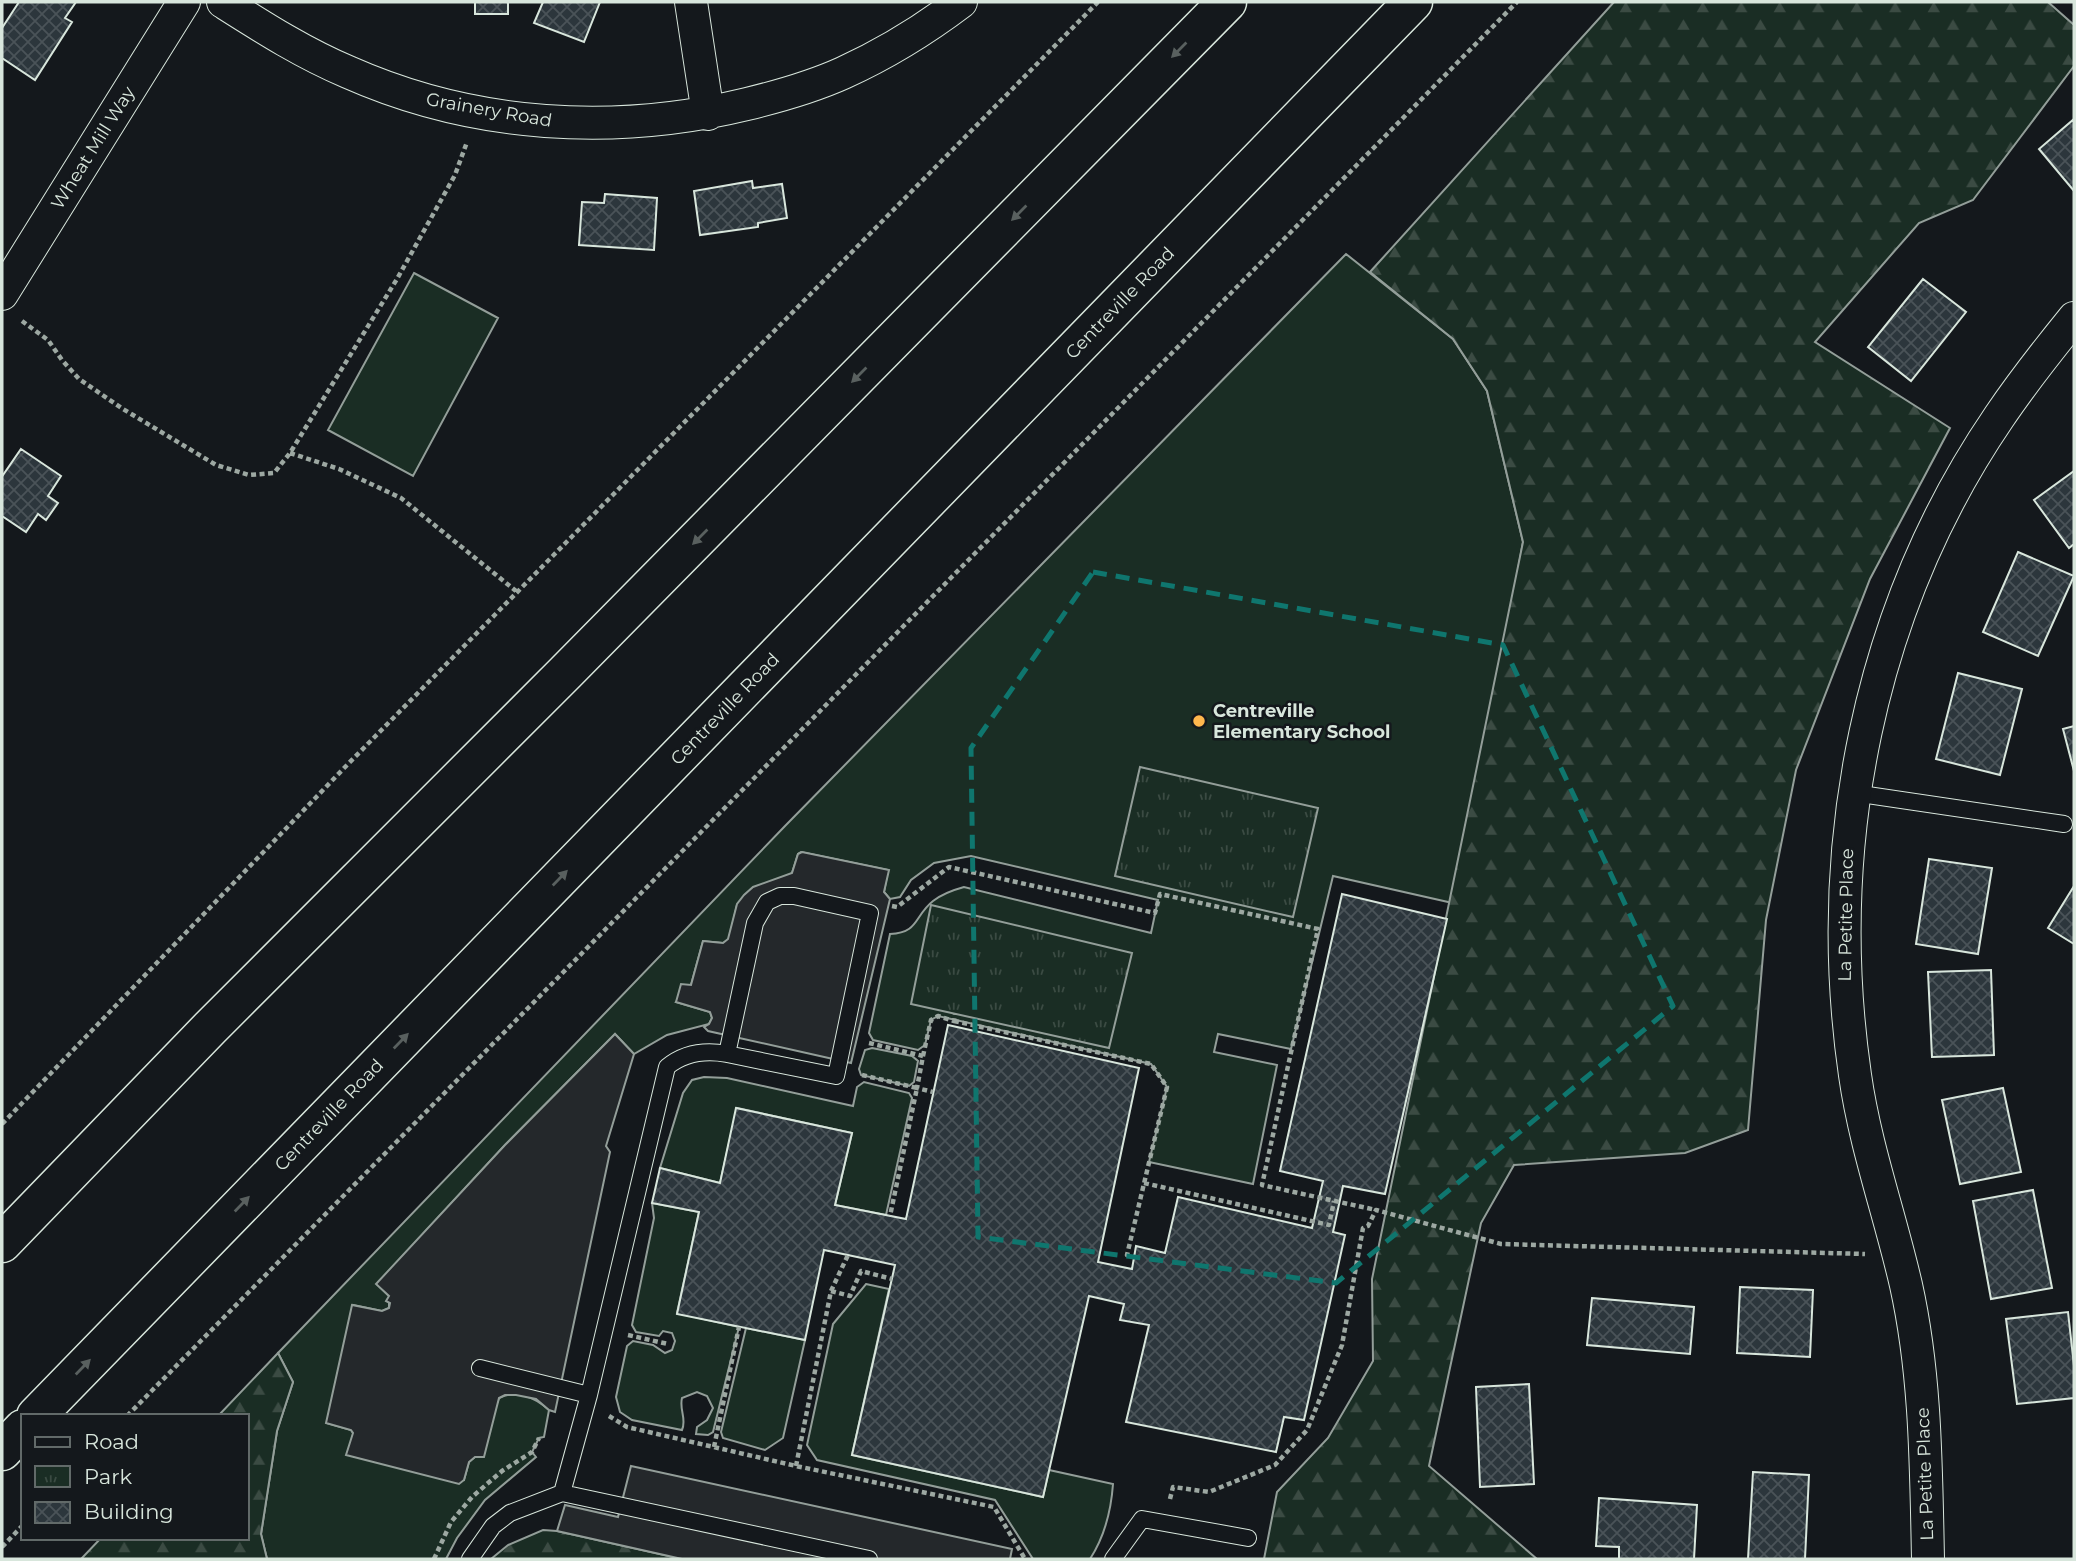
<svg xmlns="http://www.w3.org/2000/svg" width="2076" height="1561" viewBox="0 0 2076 1561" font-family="Montserrat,sans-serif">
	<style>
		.green { fill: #1a2d24; stroke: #939e99; stroke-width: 2 }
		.forest { fill: url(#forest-firs); stroke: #939e99; stroke-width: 2 }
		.park { fill: url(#park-tufts); stroke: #939e99; stroke-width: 2 }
		.parking { fill: #24282b; stroke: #939e99; stroke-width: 2 }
		.building { fill: url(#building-cross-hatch); stroke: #d8e6dc; stroke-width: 2 }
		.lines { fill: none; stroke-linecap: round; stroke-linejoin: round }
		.service-casing { stroke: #d8e6dc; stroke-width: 18 }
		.minor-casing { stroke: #d8e6dc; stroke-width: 34 }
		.trunk-casing { stroke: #d8e6dc; stroke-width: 41 }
		.path { stroke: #9da8a2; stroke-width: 4.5; stroke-dasharray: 5 3.5; stroke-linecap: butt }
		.service { stroke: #14181c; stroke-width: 16 }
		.minor { stroke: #14181c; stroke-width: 32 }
		.trunk { stroke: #14181c; stroke-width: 38 }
		.oneway { fill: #59605f }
		.marked { fill: none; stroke: #0f766e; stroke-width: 5; stroke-dasharray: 14 9; stroke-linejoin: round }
		.poi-dot { fill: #ffb74d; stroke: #14181c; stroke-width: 2.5 }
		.labels { text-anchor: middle; stroke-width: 5; stroke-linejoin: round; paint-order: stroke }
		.street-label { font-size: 18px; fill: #d8e6dc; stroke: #14181c }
		.poi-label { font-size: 18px; font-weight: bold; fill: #d8e6dc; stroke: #14181c; text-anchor: start }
	</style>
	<defs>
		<pattern id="forest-firs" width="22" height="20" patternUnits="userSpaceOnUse" patternTransform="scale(1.75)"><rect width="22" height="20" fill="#1a2d24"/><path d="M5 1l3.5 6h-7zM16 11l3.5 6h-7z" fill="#3b4b43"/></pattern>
		<pattern id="park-tufts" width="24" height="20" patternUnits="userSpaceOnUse" patternTransform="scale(1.75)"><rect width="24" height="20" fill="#1a2d24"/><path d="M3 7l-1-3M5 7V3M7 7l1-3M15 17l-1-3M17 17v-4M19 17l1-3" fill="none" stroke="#3b4b43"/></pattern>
		<pattern id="building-cross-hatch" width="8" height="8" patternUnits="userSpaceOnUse" patternTransform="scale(1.75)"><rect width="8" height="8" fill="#2c363c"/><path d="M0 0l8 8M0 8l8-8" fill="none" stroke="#4a5358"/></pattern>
	</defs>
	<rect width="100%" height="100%" fill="#14181c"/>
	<path class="green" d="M1346,254L1453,339L1487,391L1523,542L1457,904L1333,876L1291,1049L1218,1034L1214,1052L1277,1065L1253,1184L1149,1162L1167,1087L1151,1064L938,1016L931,1020L925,1045L918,1050L873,1040L869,1033L890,934C919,933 914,916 933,901C942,894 953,890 964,887L1151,933L1158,900L971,856L934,863L911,880L900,897L890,899L884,892L888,870L801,852L798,854L792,873L737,905L729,939L723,943L703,941L691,985L676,1002L710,1012L712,1018L709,1024L667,1035L634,1054L615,1034L505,1145L377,1284L389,1296V1308L382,1311L353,1305L327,1423L351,1430L353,1433L464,1480L469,1462L475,1457L499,1398C516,1389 536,1398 549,1410L544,1437L539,1438L532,1452L536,1457L485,1500L457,1538L446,1559H267L261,1534L277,1431L293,1382L278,1353L785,826Z
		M414,273L498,318L413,476L328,430Z
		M872,1048L912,1056L918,1061L914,1082L909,1086L861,1075L859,1069L865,1050Z
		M704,1077L727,1078L853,1106L857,1087L864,1082L909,1093L912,1098L886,1215L835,1205L852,1133L737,1108L720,1183L660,1168L683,1093L692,1080Z
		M652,1203L699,1212L677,1313L739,1327L713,1432L708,1435L696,1434L697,1427L707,1420L713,1408L707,1396L697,1392L682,1398C679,1410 687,1419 682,1430L632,1420L620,1412L616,1397L627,1346L633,1341L653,1345L665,1353L672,1350L675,1341L672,1333L663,1331L659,1336L636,1332L632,1325L654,1218Z
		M866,1284L889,1289L852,1455L1043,1497L1049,1470L1113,1484C1111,1512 1105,1536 1090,1559H1033L995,1500L817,1460L807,1445L833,1324Z
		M746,1328L805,1340L783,1438L765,1450L723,1438L721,1432Z"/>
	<path class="forest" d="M1614,2H2048L2074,25V66L1973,200L1919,223L1815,342L1950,428L1870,579L1796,770L1766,920L1748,1130L1685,1153L1514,1165L1481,1223L1429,1466L1537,1559H1264L1277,1492L1328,1438L1373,1361L1372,1279L1523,542L1487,391L1453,339L1370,272Z
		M278,1353L293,1382L277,1431L261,1534L267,1559H81L101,1538H247V1416H218Z
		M543,1530L557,1531L682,1559H491L508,1545Z"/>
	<path class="park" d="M1140,767L1318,808L1293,917L1115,876Z
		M931,905L1132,953L1109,1048L911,1004Z"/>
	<path class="parking" d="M802,852L889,870L884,892L890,899L851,1063L708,1031L704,1027L709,1024L712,1018L710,1012L676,1002L681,984L691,985L703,941L723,943L728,939L737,904L744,895L753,887L792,873L798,854Z
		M615,1034L634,1054L606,1146L610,1152L555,1412L549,1410L536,1399L516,1395H505L499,1398L484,1457H475L469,1462L464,1480L459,1484L346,1455L353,1433L351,1430L326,1423L352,1305L382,1311L389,1308L390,1303L386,1301L389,1296L376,1284L505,1145Z
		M631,1466L1012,1549L1010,1559H682L557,1531L565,1505L618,1517Z"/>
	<path class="building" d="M19,2H76L65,18L72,22L35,80L2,58V28Z
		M475,2H508V14H475Z
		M543,2H600L584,42L534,23Z
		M2074,119V191L2039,149Z
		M752,181L753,188L782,184L787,218L758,223V227L700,235L694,191Z
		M605,194L657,198L654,250L579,245L582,202L604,203Z
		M1923,279L1966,312L1911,381L1868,347Z
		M21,449L61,476L48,496L58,503L46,520L38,514L26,532L2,516V473L3,475Z
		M2074,471V544L2069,548L2034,500Z
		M2018,552L2074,576L2038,656L1983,632Z
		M1958,673L2022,689L2000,775L1936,759Z
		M2074,726V771L2063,729Z
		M1929,859L1992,868L1978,954L1916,944Z
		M2074,886V944L2048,928Z
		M1342,894L1447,919L1385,1194L1343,1186L1333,1232L1345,1235L1304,1420L1284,1417L1276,1452L1126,1422L1149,1325L1120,1320L1124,1304L1089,1296L1043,1497L852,1455L895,1265L824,1250L805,1340L677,1314L699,1212L652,1203L660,1168L720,1183L736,1108L852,1133L835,1205L906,1219L948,1025L1139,1068L1098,1262L1132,1269L1136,1246L1165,1253L1178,1197L1312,1228L1323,1181L1280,1171Z
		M1991,970L1994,1055L1932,1057L1928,972Z
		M2003,1088L2021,1172L1960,1184L1942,1100Z
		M2033,1190L2052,1288L1991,1299L1973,1201Z
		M1740,1287L1813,1290L1810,1357L1737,1353Z
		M1592,1298L1694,1307L1690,1354L1587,1345Z
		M2068,1312L2074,1366V1398L2017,1404L2006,1319Z
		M1529,1384L1534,1484L1480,1487L1476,1387Z
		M1753,1472L1809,1475L1805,1559H1748Z
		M1599,1498L1697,1505L1694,1559H1619V1547L1596,1546Z"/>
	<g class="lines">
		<defs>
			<path id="service" d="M1854,793L2064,824
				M480,1368L589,1395
				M562,1493L589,1395L667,1067C684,1053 705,1050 727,1054L836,1076L870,913L794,896H780L767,902L755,923L727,1054
				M470,1559L493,1526L510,1513L562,1493L869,1559
				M1113,1559L1142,1519L1248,1538"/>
			<path id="minor" d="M223,2C264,28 303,53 348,72C474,128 615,136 747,104C780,96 812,87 843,73C885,54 924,30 961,2
				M691,2L708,114
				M2,294L184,2
				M1928,1559C1926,1468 1926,1375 1906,1285C1890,1215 1865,1146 1855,1075C1822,847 1868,609 1999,417C2022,383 2048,350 2074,318"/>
			<path id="trunk" d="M2,1243L210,1028L566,672L1227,2
				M36,1416L1413,2
				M2,1451L23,1429"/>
		</defs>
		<use href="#service" class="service-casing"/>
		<use href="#minor" class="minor-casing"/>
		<use href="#trunk" class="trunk-casing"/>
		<path class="path" d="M22,321L48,340L62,360L79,379L123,409L216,465L249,475L274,473L290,453L397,279L455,175L467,142
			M290,453L339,469L401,498L516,591
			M892,906L897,907L949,867L1155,913L1160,894L1318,929L1262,1185L1376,1210
			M954,1021L1151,1064L1167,1087L1127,1255L1134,1257
			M869,1043L923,1056L917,1088L933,1092
			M923,1056L931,1020L938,1016L954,1021L955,1014
			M862,1075L917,1088L890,1216
			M2,1124L348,764L1098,2
			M1144,1183L1329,1225L1334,1201
			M831,1291L850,1296L861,1271L892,1279
			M628,1335L668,1344
			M127,1416L1517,2
			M609,1416L627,1427L796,1466L994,1507L1025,1559
			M714,1447L739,1327
			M796,1466L831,1291L848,1255
			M1170,1499L1173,1487L1209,1492L1275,1465L1307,1430L1342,1345L1363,1228L1368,1226L1376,1210L1501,1244L1865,1254
			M2,1547L23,1525
			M434,1559L451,1522L472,1497L502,1471L532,1452L539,1438"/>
		<use href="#service" class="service"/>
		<use href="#minor" class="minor"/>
		<use href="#trunk" class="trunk"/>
	</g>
	<defs><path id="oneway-solid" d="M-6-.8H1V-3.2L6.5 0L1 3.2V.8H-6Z" transform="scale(1.75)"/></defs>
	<g class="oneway">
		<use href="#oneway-solid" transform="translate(1179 50) rotate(135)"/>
		<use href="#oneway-solid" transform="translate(1019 213) rotate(135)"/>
		<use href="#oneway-solid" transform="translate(859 375) rotate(135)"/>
		<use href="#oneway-solid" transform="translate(700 537) rotate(135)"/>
		<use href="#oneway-solid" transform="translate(560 878) rotate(-46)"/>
		<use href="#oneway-solid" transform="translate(401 1041) rotate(-46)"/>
		<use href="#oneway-solid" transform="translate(242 1204) rotate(-46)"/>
		<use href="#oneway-solid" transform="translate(83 1367) rotate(-46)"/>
	</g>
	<path class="marked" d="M1093,572L1503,645L1673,1006L1336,1283L978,1237L971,748Z"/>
	<circle class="poi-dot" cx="1199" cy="721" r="7"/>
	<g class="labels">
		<g class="street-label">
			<text transform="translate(489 110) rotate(10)" y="6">Grainery Road</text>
			<text transform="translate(93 148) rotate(-58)" y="6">Wheat Mill Way</text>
			<text transform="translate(1120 303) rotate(-46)" y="6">Centreville Road</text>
			<text transform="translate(725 709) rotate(-46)" y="6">Centreville Road</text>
			<text transform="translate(1846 915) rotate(-89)" y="6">La Petite Place</text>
			<text transform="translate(329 1115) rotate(-46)" y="6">Centreville Road</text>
			<text transform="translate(1925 1474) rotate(-92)" y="6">La Petite Place</text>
		</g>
		<g class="poi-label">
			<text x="1213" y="717">Centreville<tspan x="1213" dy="21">Elementary School</tspan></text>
		</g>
	</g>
	<rect width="2076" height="1561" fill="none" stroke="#d8e6dc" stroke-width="7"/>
	<rect x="21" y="1414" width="228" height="126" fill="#14181c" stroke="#626a69" stroke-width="2"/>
	<rect x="35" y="1437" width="35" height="10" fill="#14181c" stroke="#626a69" stroke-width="2"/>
	<text x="84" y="1449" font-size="21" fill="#d8e6dc">Road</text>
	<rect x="35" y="1466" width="35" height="21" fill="url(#park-tufts)" stroke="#626a69" stroke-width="2"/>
	<text x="84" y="1484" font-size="21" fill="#d8e6dc">Park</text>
	<rect x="35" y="1502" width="35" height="21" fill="url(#building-cross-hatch)" stroke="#626a69" stroke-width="2"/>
	<text x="84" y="1519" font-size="21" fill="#d8e6dc">Building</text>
</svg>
